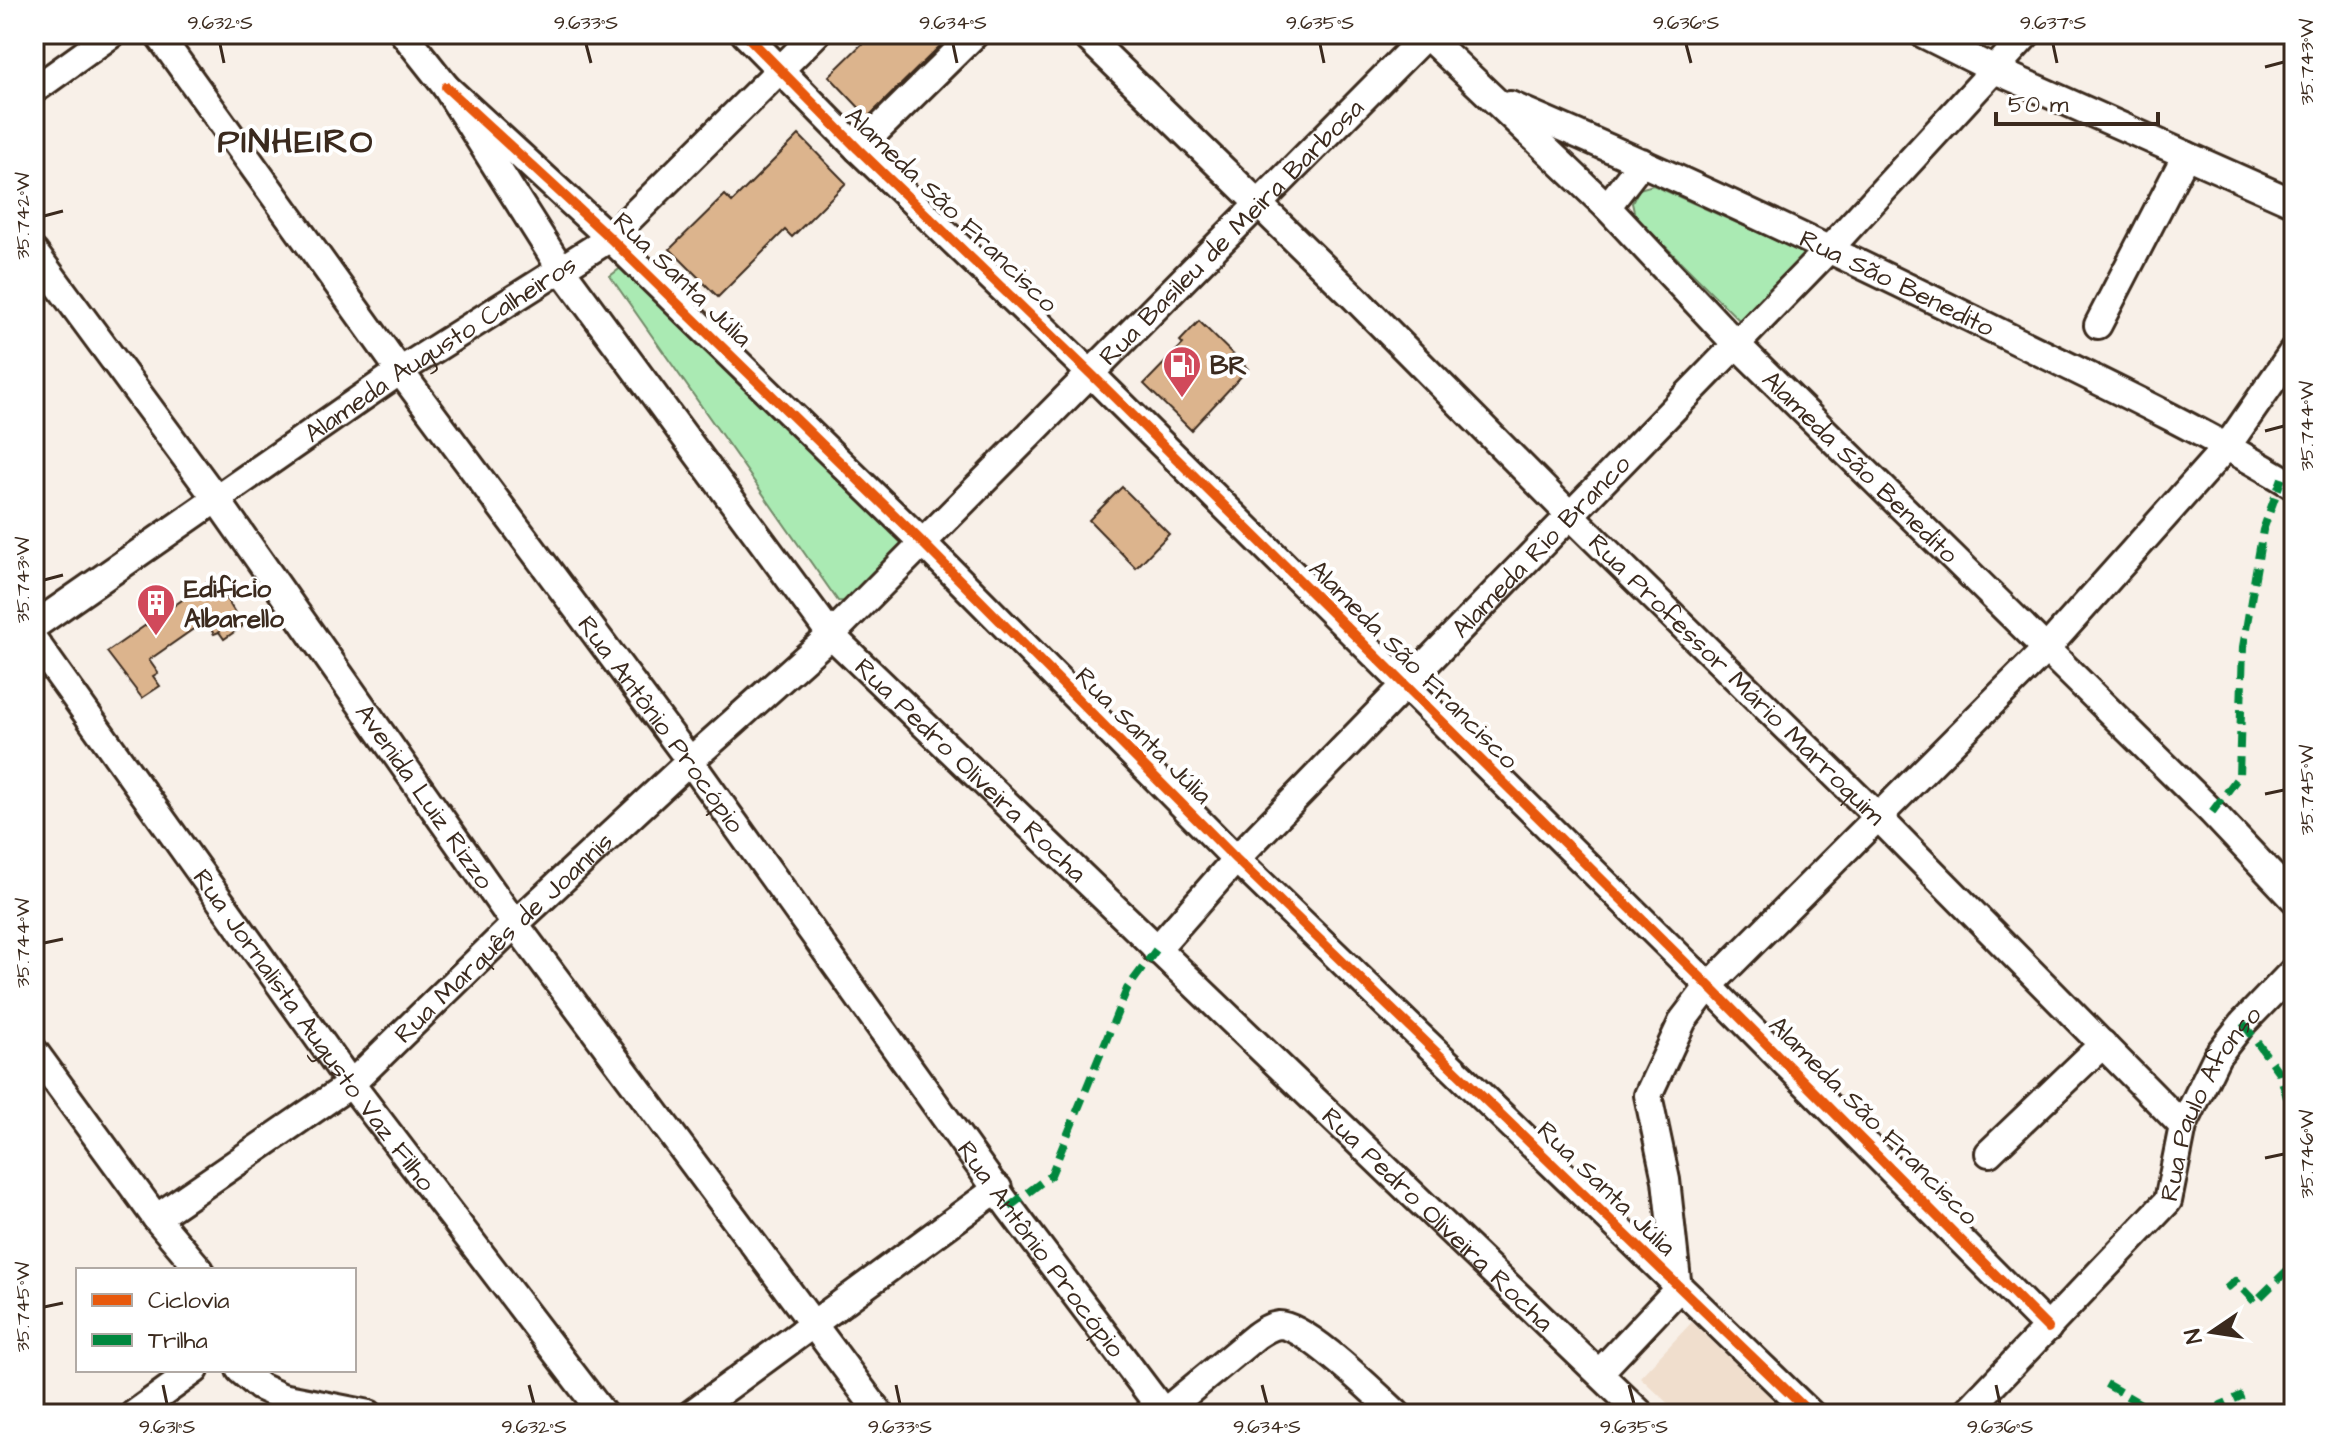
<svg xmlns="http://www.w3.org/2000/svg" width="2328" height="1448" viewBox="0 0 2328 1448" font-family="'Architects Daughter',sans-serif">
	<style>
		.built { fill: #f0decd }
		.green { fill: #aaeab3; stroke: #728a68; stroke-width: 2 }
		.building { fill: #dcb48d; stroke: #3b2a1e; stroke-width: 2 }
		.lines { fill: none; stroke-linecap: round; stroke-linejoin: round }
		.minor-casing { stroke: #3b2a1e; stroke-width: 32 }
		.minor { stroke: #fff; stroke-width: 26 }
		.quiet { stroke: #00873e; stroke-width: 8; stroke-dasharray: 16 8; stroke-linecap: butt }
		.cycleway-casing { stroke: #fff; stroke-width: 15 }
		.cycleway { stroke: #e8590c; stroke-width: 10 }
		.ticks { fill: none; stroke: #3b2a1e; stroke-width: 3 }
		.labels { text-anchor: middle; stroke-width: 8; stroke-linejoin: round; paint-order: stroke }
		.street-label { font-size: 26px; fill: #3b2a1e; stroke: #fff }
		.poi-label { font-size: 26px; font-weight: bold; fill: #3b2a1e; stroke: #fff; text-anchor: start }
		.district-label { font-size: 34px; font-weight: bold; letter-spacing: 2px; fill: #3b2a1e; stroke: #fff }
		.neatline { fill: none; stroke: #3b2a1e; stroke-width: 3 }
		.ticks-label { font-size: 20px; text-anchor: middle; fill: #3b2a1e }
	</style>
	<rect width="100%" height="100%" fill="#f8f0e8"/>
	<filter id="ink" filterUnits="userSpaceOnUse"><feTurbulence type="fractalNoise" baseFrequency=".0125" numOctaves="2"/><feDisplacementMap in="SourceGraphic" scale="16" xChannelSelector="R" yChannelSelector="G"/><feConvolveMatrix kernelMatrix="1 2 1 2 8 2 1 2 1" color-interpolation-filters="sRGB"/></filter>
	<g filter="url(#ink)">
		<path class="built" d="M1692,1322L1788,1414H1679L1640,1377Z"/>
		<path class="green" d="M1653,185L1815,258L1754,335L1635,216L1632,203L1639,189Z
			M638,255L907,544L852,602L838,601L610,276Z"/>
		<path class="building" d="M872,34H952L868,117L829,76Z
			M799,135L846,183L792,237L785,230L718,297L670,249L725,195L732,202Z
			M1199,321L1248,369L1191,430L1144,384L1183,344L1180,341Z
			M1122,487L1169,534L1136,568L1089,520Z
			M214,578L243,626L224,639L219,632L214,634L205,621L149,660L158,673L153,676L160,686L142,698L107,652Z"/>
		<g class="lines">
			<defs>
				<g id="minor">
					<path id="s1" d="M158,34L400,371L690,761L1009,1207L1165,1414"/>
					<path id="s2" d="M404,34L446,87L561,269L831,635L1641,1414"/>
					<path d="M745,34L858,149L1090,373L1709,986L2048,1328"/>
					<path id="s3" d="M1084,34L1354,297L1569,514L1878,817L2183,1126"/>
					<path id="s4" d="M1425,34L1607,207L1736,344L2212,812L2294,899"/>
					<path d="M1923,34L1995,70L2294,203"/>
					<path d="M446,87L610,238L923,543L1236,859L1811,1414"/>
					<path d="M34,90L112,34"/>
					<path id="s5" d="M1510,105C1681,178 1848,257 2015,340C2109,386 2204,431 2294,486"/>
					<path d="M858,149L975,34"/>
					<path d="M1607,207L1642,162"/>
					<path id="s6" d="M34,252L217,500L515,924L880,1414"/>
					<path d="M2098,325L2186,155"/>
					<path id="s7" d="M34,626L400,371L610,238L816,34"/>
					<path id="s8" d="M34,640L351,1084L603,1414"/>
					<path id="s9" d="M1156,950L1236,859L1830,248L2027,34"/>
					<path d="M34,1051L156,1218L200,1270"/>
					<path d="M1989,1153L2103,1044"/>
					<path id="s10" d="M156,1218L351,1084L515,924L690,761L831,635L1427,34"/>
					<path d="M240,1370L260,1387L282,1397L369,1414"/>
					<path d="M1599,1373L1678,1289L1666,1180L1648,1095L1683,1020L1709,986L2046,649L2228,445L2294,350"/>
					<path d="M1164,1412L1256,1336C1263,1331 1270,1326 1279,1325C1306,1325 1375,1394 1397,1414"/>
					<path d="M134,1414L195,1370"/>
					<path d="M691,1414L998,1188"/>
					<path id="s11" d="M1965,1414L2168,1201L2183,1126L2217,1056L2243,1023L2294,970"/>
				</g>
			</defs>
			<use href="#minor" class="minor-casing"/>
			<use href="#minor" class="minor"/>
			<path class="quiet" d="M2212,812L2239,776L2243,647L2263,530L2282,478
				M2243,1023L2280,1074L2294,1121
				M1009,1207L1051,1175L1127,989L1156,950
				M2226,1289L2235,1281L2255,1302L2294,1264
				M2106,1384L2158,1414
				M2224,1414L2221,1405L2243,1395
				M2279,1414L2294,1410"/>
			<defs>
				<path id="cycleway" d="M745,34L858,149L1090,373L1709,986L2048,1328
					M446,87L610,238L923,543L1236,859L1811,1414"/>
			</defs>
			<use href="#cycleway" class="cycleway-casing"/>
			<use href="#cycleway" class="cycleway"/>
		</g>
	</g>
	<path class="ticks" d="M220,44L224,63M586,44L591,63M953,44L957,63M1320,44L1324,63M1686,44L1691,63M2053,44L2057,63M2265,67L2284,62M44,216L63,211M2265,431L2284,426M44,580L63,575M2265,794L2284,790M44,943L63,939M2265,1158L2284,1154M44,1307L63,1303M163,1385L167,1404M529,1385L534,1404M896,1385L900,1404M1262,1385L1267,1404M1629,1385L1634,1404M1996,1385L2000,1404"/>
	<defs>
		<symbol id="fuel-pin" viewBox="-11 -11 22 30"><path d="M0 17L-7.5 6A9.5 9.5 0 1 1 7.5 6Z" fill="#d1495b" stroke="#fff"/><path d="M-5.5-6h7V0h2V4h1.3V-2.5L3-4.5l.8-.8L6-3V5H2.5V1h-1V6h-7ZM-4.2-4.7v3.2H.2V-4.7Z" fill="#fff"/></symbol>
		<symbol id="building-pin" viewBox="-11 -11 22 30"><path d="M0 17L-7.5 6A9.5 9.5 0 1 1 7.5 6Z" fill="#d1495b" stroke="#fff"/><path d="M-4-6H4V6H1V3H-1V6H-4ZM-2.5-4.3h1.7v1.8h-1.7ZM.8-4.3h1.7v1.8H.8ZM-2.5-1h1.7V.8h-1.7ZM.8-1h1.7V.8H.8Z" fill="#fff"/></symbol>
	</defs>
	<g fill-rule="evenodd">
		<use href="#fuel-pin" x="1160" y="343" width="44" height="60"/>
		<use href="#building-pin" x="134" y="581" width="44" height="60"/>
	</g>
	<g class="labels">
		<g class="street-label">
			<text transform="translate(952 209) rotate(44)" y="9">Alameda São Francisco</text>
			<text dy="9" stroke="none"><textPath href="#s10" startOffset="1462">Rua Basileu de Meira Barbosa</textPath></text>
			<text transform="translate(683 279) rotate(44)" y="9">Rua Santa Júlia</text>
			<text dy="9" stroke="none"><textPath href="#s5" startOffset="426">Rua São Benedito</textPath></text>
			<text dy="9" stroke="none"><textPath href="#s7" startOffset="492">Alameda Augusto Calheiros</textPath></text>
			<text dy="9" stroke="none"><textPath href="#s4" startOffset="614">Alameda São Benedito</textPath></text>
			<text dy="9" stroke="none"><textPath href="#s9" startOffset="558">Alameda Rio Branco</textPath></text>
			<text transform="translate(1414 664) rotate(45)" y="9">Alameda São Francisco</text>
			<text dy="9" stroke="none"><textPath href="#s3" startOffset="918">Rua Professor Mário Marroquim</textPath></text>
			<text dy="9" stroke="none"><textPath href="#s1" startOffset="854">Rua Antônio Procópio</textPath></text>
			<text transform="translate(1144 735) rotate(45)" y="9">Rua Santa Júlia</text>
			<text dy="9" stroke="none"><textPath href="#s2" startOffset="932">Rua Pedro Oliveira Rocha</textPath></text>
			<text dy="9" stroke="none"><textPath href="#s6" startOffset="670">Avenida Luiz Rizzo</textPath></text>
			<text dy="9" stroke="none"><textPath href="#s10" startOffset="448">Rua Marquês de Joannis</textPath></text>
			<text dy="9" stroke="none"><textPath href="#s8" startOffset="480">Rua Jornalista Augusto Vaz Filho</textPath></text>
			<text dy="9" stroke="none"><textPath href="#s11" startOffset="402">Rua Paulo Afonso</textPath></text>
			<text transform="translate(1874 1120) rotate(45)" y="9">Alameda São Francisco</text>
			<text transform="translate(1607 1188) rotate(44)" y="9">Rua Santa Júlia</text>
			<text dy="9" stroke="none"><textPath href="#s2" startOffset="1580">Rua Pedro Oliveira Rocha</textPath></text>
			<text dy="9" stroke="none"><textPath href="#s1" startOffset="1502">Rua Antônio Procópio</textPath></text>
		</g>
		<g class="poi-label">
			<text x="1210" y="374">BR</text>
			<text x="184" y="597">Edifício<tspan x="184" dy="30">Albarello</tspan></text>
		</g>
		<g class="district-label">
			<text x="296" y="152">PINHEIRO</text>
		</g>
	</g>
	<rect width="2328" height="1448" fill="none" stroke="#fff" stroke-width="88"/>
	<rect x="76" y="1268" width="280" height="104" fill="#ffffff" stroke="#b1aaa5" stroke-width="2"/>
	<rect x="92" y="1294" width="40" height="12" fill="#e8590c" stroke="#b1aaa5" stroke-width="2"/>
	<text x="148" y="1308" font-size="24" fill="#3b2a1e">Ciclovia</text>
	<rect x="92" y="1334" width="40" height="12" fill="#00873e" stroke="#b1aaa5" stroke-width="2"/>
	<text x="148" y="1348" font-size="24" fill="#3b2a1e">Trilha</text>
	<g transform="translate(2212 1332) rotate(257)" stroke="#ffffff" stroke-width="6" paint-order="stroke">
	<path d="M0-6L14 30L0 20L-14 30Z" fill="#3b2a1e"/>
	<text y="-12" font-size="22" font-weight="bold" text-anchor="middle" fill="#3b2a1e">N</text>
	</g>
	<path d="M1996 112v12h162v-12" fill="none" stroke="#3b2a1e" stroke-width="4"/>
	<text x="2008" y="112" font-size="24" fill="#3b2a1e" stroke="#ffffff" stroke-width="6" paint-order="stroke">50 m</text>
	<rect x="44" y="44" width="2240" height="1360" class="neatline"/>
	<g class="ticks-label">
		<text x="220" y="29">9.632°S</text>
		<text x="586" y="29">9.633°S</text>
		<text x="953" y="29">9.634°S</text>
		<text x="1320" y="29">9.635°S</text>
		<text x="1686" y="29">9.636°S</text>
		<text x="2053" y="29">9.637°S</text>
		<text transform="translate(2306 62) rotate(-90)" y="7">35.743°W</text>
		<text transform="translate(22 216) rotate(-90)" y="7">35.742°W</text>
		<text transform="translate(2306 426) rotate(-90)" y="7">35.744°W</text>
		<text transform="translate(22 580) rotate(-90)" y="7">35.743°W</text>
		<text transform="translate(2306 790) rotate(-90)" y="7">35.745°W</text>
		<text transform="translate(22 943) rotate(-90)" y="7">35.744°W</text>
		<text transform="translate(2306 1154) rotate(-90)" y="7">35.746°W</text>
		<text transform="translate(22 1307) rotate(-90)" y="7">35.745°W</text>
		<text x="167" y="1433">9.631°S</text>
		<text x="534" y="1433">9.632°S</text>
		<text x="900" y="1433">9.633°S</text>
		<text x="1267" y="1433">9.634°S</text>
		<text x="1634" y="1433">9.635°S</text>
		<text x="2000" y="1433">9.636°S</text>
	</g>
</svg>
